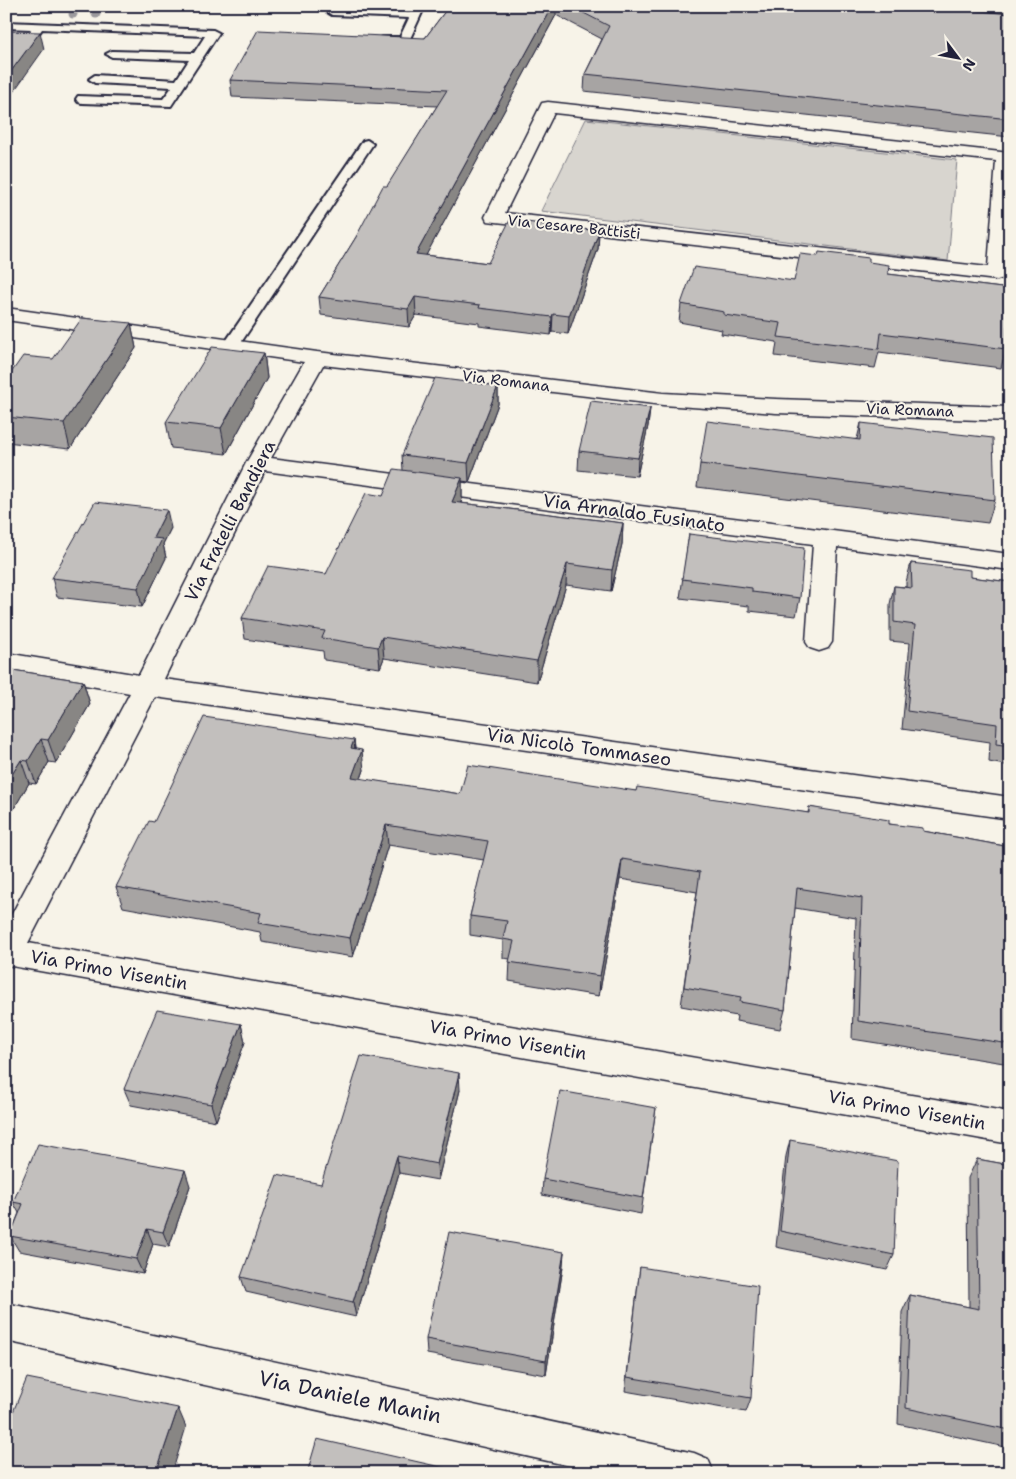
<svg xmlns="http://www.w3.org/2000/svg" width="1016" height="1479" viewBox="0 0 1016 1479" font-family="'Shantell Sans',sans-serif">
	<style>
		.green { fill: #d8d5cf; stroke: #7d7c85 }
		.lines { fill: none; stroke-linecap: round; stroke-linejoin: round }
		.lane-casing { stroke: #22223b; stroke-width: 4 }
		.street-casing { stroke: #22223b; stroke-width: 3 }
		.lane { fill: #f7f3e8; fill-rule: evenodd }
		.street { fill: #f7f3e8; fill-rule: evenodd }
		.tree { fill: #9b999d }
		.wall { fill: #a7a4a3; stroke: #22223b }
		.shaded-wall { fill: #888684; stroke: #22223b }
		.building { fill: #c2bfbd; stroke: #22223b }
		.labels { text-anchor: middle; stroke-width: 4; stroke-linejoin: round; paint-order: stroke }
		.far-street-label { font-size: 15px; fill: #22223b; stroke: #f7f3e8 }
		.street-label { font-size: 18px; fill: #22223b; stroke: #f7f3e8 }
		.near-street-label { font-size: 21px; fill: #22223b; stroke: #f7f3e8 }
	</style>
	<rect width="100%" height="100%" fill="#f7f3e8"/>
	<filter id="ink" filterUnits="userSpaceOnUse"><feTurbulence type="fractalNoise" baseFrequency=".02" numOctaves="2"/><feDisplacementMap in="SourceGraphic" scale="10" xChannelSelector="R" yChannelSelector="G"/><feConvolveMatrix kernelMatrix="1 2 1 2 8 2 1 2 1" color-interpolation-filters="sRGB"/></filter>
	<g filter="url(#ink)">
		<path class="green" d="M586,119L957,160L948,261L541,211Z"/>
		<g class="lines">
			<defs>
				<path id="lane" d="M414,6H425L408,43H382L376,40L382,37H400L409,18L332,15L327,12L332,9L412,12Z
					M6,22L213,30L219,33L171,106L82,103L78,102L76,99L78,96L163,99L172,87L95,83L89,79L95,75L176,80L189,60L112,57L106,54L112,51L194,53L205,36L42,29L32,43H6V37H25L31,29L6,28Z
					M367,140L373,144L238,347L230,352L225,350L222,347L363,141Z"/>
				<path id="street" d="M548,102L1010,153V223L1007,274L1004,278L997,280L487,221L485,217L542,103ZM554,113L996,161L988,267L505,213Z
					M6,308L317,352L663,393L776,399L1010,407V421L776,413L663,405L323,365L271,458L1010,554V570L837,547L832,642L828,648L819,651L810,648L806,642L813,544L265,471L164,679L1010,797V819L155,697L28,943L1010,1112V1144L6,965V925L130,693L6,671V653L139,675L246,463L304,362L6,320Z
					M6,1303L694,1453L708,1459L714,1473H602L6,1341Z"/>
			</defs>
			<use href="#lane" class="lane-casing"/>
			<use href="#street" class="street-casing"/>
			<use href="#lane" class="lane"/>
			<use href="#street" class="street"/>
		</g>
		<g class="tree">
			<circle cx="73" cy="14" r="4.5"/>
			<circle cx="96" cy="14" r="4.5"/>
		</g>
		<path class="wall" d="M449,6H1010V137L584,91L585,74L602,39L556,15L426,255L488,263L599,231L598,249L568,334L552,332L551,335L479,326V323L416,315L409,327L321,315L319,297L437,106L232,97L230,80L425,38Z
			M869,262L888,274L1010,289V346L1006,345V349L1001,368L879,352L875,368L775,356L777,342L721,334L722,330L679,322L681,304L794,281Z
			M131,323L136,348L70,449L6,442V380L53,359Z
			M264,353L267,378L226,454L171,448L166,422Z
			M498,386V404L469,482L462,481V499L461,503L623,523L622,544L611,591L566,585L537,682L384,658L380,668L324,660L323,651L245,639L242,618L326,574L383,496L403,470L402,455Z
			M650,408L648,426L637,476L578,470L579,451Z
			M861,423L995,500L988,523L697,487L700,464L857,439Z
			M171,528L163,544L166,558L142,607L57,597L52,578Z
			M689,534L800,598L796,616L749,611V606L680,598Z
			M911,563L970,577L1010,582V766L989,762L990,742L902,729L910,643L890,641V604L894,586L906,587V582Z
			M6,669L83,681L90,704L56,763L49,762L36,784L29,783L6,822Z
			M354,740L355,748L364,770L361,779L460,794L636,791L808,813L809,807L923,831L1010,847V1064L852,1039L856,918L795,908L785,1010L780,1029L736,1021L737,1016L681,1006L697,892L620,879L599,996L509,981L510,959L503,958V940L470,935V916L484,860L388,845L353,957L262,942L260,932L123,907L116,887L154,822Z
			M241,1024L245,1042L216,1121L131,1105L124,1089Z
			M460,1090L438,1180L399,1173L356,1317L246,1292L241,1277L321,1184Z
			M656,1108L641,1214L542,1195L543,1179Z
			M790,1140L894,1255L887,1270L776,1247L786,1156Z
			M977,1159L1010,1165V1448L898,1424L902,1312L910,1295L969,1307L968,1178Z
			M190,1186L169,1247L153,1244L143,1274L19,1251L10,1236L19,1213L13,1202Z
			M563,1267L546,1375L427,1354L426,1339Z
			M640,1267L751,1398L746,1412L625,1391Z"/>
		<path class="shaded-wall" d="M552,6H556V15L417,272L416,254Z
			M40,32L44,49L7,101L6,78Z
			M599,231L598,249L568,334L569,316Z
			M415,297L416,315L409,327L408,309Z
			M553,314L552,332L551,335L552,317Z
			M131,323L136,348L70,449L64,423Z
			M264,353L267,378L226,454L221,428Z
			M498,386V404L469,482L468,463Z
			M650,408L648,426L637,476L638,458Z
			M462,478V499L453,523L452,502Z
			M167,510L171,528L163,544L166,558L142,607L138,588L153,538Z
			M623,523L622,544L611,591L612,570Z
			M567,564L566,585L537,682V661Z
			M382,637L384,658L380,668L378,647Z
			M83,681L90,704L56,763L48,740Z
			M41,739L49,762L36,784L28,761Z
			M354,740L356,761L351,748Z
			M362,750L364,770L354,797L352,777Z
			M21,760L29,783L6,822V784Z
			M386,825L388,845L353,957L350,938Z
			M622,859L620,879L599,996L600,976Z
			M241,1024L245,1042L216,1121L211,1104Z
			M459,1073L460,1090L438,1180L437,1164Z
			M397,1156L399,1173L356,1317L353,1302Z
			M185,1170L190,1186L169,1247L163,1232Z
			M147,1229L153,1244L143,1274L136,1259Z
			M564,1252L563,1267L546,1375V1361Z
			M178,1408L186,1427L172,1473H156Z"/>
		<path class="building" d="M449,6H552L416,254L488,263L510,220L599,231L569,316L553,314L552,317L479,308L480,305L415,297L408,309L319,297L356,237L383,186H387L447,90L230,80L258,30L425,38Z
			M570,6H930L1010,14V119L585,74L609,26Z
			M6,31L40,32L6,78Z
			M819,252L869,258V262L889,265L888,274L1010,289V326H1007L1006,349L881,333L879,349L778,337L781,323L724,315V312L681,304L694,267L794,281L800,254L818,256Z
			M82,318L131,323L64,423L6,417V380L23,356L53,359Z
			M212,347L264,353L221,428L166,422Z
			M435,378L498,386L468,463L402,455Z
			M591,401L650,408L638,458L579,451Z
			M707,421L860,440L861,423L993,438L995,500L700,464Z
			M394,469L462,478L452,502L623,523L612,570L567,564L537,661L382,637L378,647L322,638L325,631L242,618L268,566L326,574L366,493L383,496Z
			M95,502L167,510L153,538L162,539L138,588L52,578Z
			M689,534L804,548L800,598L752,592V588L682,579Z
			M911,563L970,570V577L1010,582V746L996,744L997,724L907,711L915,625L894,622V586L912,588Z
			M6,669L83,681L48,740L41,739L28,761L21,760L6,784Z
			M204,717L354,740L351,748L362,750L352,777L460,794L468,765L636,791L637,787L809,813V807L889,820V824L923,828V831L1010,847V1044L858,1021L862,898L797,888L785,1010L740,1002L741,997L684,987L700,872L622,859L600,976L509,962L514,941L503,939L507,921L470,916L488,841L386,825L350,938L258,923L261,913L116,887L149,821L154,822Z
			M157,1010L241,1024L211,1104L124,1089Z
			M361,1056L459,1073L437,1164L397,1156L353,1302L241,1277L277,1175L321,1184Z
			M560,1091L656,1108L643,1198L543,1179Z
			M790,1140L898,1161L894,1255L780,1231Z
			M38,1144L185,1170L163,1232L147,1229L136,1259L10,1236L23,1204L13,1202Z
			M977,1159L1010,1165V1430L906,1408L910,1295L979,1309Z
			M449,1232L564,1252L546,1361L426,1339Z
			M640,1267L758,1286L751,1398L627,1377Z
			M27,1378L178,1408L156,1473H6V1429Z
			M317,1439L445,1468L444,1473H307Z"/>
	</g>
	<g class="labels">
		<g class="far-street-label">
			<text transform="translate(574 227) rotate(6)" y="5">Via Cesare Battisti</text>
			<text transform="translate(506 381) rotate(7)" y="5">Via Romana</text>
			<text transform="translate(910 410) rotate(2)" y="5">Via Romana</text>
		</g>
		<g class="street-label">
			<text transform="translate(634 513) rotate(8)" y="6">Via Arnaldo Fusinato</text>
			<text transform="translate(230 521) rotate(-63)" y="6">Via Fratelli Bandiera</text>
			<text transform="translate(579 747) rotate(8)" y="6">Via Nicolò Tommaseo</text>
			<text transform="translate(109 970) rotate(10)" y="6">Via Primo Visentin</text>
			<text transform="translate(508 1040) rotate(10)" y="6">Via Primo Visentin</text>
			<text transform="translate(907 1110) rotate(10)" y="6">Via Primo Visentin</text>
		</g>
		<g class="near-street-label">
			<text transform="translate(350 1397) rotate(12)" y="7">Via Daniele Manin</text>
		</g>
	</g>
	<rect width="1016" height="1479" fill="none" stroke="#f7f3e8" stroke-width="25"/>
	<rect x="12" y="12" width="991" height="1454" fill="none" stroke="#22223b" stroke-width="2" filter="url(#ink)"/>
	<g transform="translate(958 58) rotate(122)" stroke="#f7f3e8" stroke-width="4" paint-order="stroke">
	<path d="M0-4L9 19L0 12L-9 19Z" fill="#22223b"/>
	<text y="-8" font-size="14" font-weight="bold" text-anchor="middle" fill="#22223b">N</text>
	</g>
</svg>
